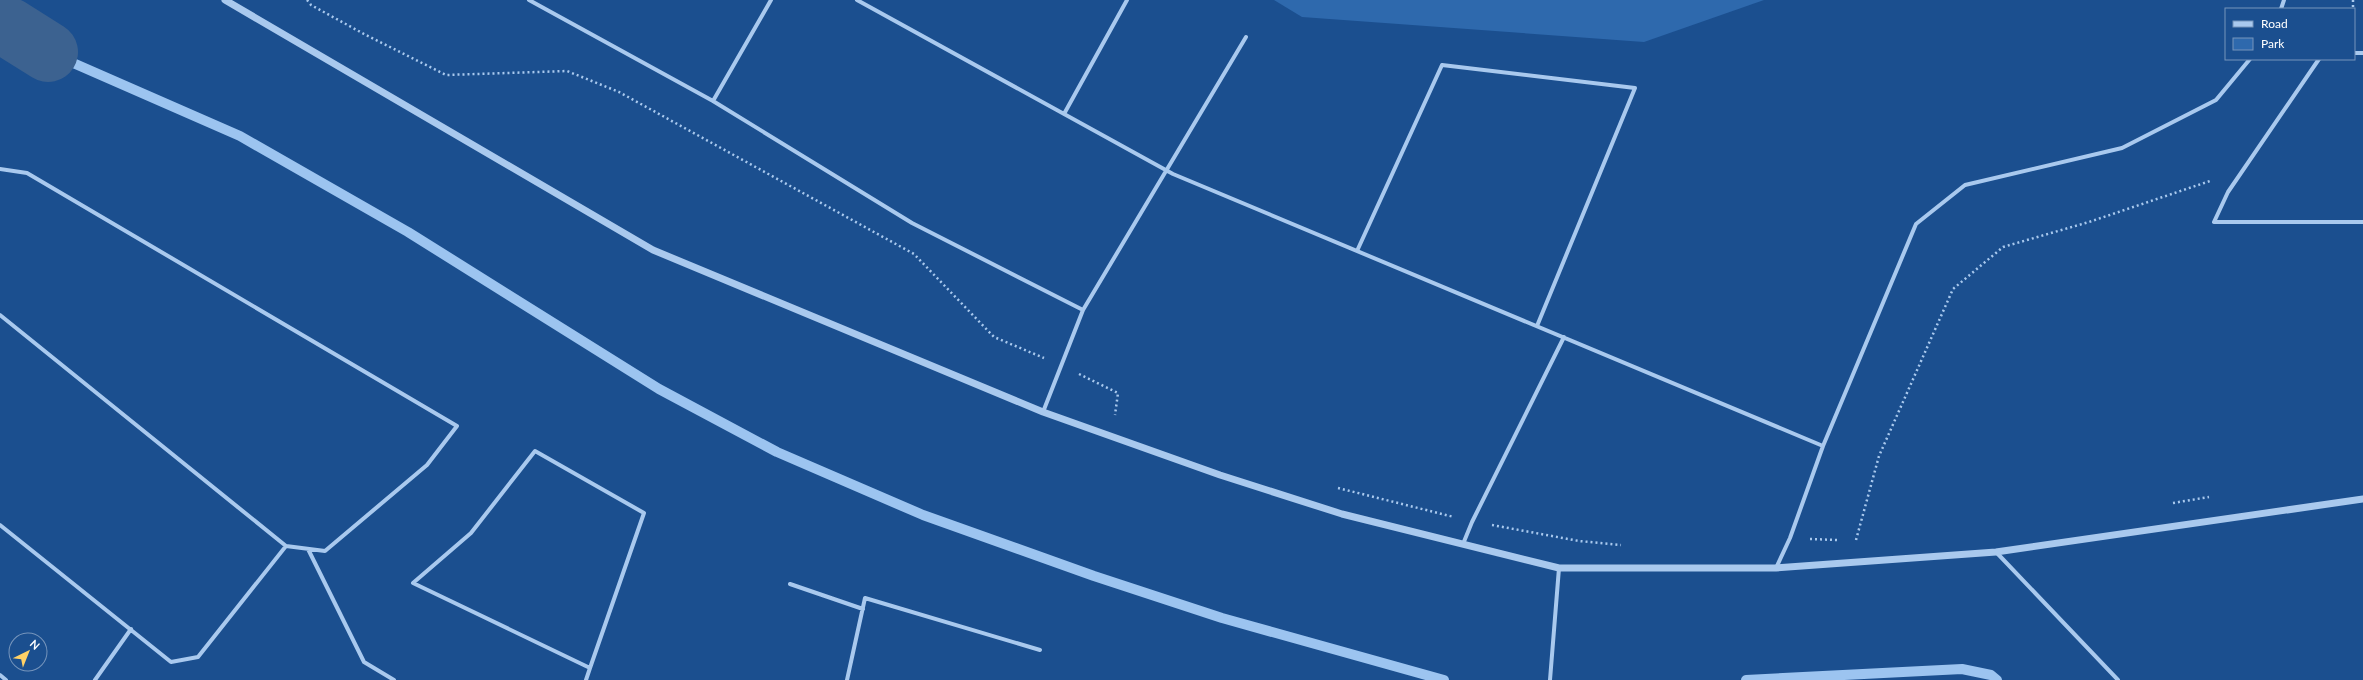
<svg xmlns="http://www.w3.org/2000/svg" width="2363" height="680" viewBox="0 0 2363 680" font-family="Lato,sans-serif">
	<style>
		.green { fill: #2e69ad }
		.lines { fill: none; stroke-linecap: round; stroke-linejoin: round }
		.stream { stroke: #9cc4f0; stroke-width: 10 }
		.river { stroke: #3c6290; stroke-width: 60 }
		.path { stroke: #a9c9ee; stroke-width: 2.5; stroke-dasharray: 2 3; stroke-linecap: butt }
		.minor { stroke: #a9c9ee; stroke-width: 4 }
		.tertiary { stroke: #a9c9ee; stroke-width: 7 }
	</style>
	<rect width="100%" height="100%" fill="#1b4f8f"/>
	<path class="green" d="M1274,0H1764L1644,42L1302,17Z"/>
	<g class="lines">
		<path class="stream" d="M48,52L240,136L408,232L659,389L777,452L923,515L1094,576L1222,618L1444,680
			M1746,680L1962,669L1991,675L1997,680"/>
		<path class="river" d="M0,25L10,28L48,52"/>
		<path class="path" d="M307,0L311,5L364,34L446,75L567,71L619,92L914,254L994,337L1044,358
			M2353,0V9
			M1079,374L1118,393L1115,415
			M1338,488L1454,517
			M2173,503L2209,497
			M1492,525L1579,541L1621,545
			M1810,539L1837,540
			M1856,540L1879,456L1953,289L2003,247L2089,222L2210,181"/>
		<path class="minor" d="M529,0L713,101L912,223L1083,310L1043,412
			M857,0L1173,174L1823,446
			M2281,9L2284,0
			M2354,53H2363
			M2319,59L2228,192L2214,222H2363
			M713,101L771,0
			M1064,114L1127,0
			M0,169L27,173L457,426L427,465L325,551L286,546L198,657L171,662L0,525
			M1357,251L1442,65L1635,88L1537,326
			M1083,310L1246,37
			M0,315L286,546
			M1463,544L1472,522L1564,337
			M308,549L364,662L394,680
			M1996,552L2118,680
			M1776,568L1790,538L1823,446L1916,224L1965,185L2122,148L2216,100L2250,59
			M790,584L863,609
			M0,675L6,680
			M95,680L131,629
			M586,680L590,668L644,513L535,451L471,533L413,583L590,668
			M847,680L865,598L1040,650
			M1550,680L1559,568"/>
		<path class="tertiary" d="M225,0L653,250L1043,412L1220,475L1342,514L1559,568H1776L1996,552L2363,499"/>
	</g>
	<rect x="2225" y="8" width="130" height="52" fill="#1b4f8f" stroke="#7695bc"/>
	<rect x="2233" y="21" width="20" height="6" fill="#a9c9ee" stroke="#7695bc"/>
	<text x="2261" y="28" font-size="12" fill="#ffffff">Road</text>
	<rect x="2233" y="38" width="20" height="12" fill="#2e69ad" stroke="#7695bc"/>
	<text x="2261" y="48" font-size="12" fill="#ffffff">Park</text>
	<g transform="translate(28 652) rotate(43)"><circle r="19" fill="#1b4f8f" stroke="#7695bc"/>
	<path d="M0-3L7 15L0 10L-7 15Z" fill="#ffd166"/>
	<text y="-6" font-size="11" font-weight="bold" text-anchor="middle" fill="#ffffff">N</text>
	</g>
</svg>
